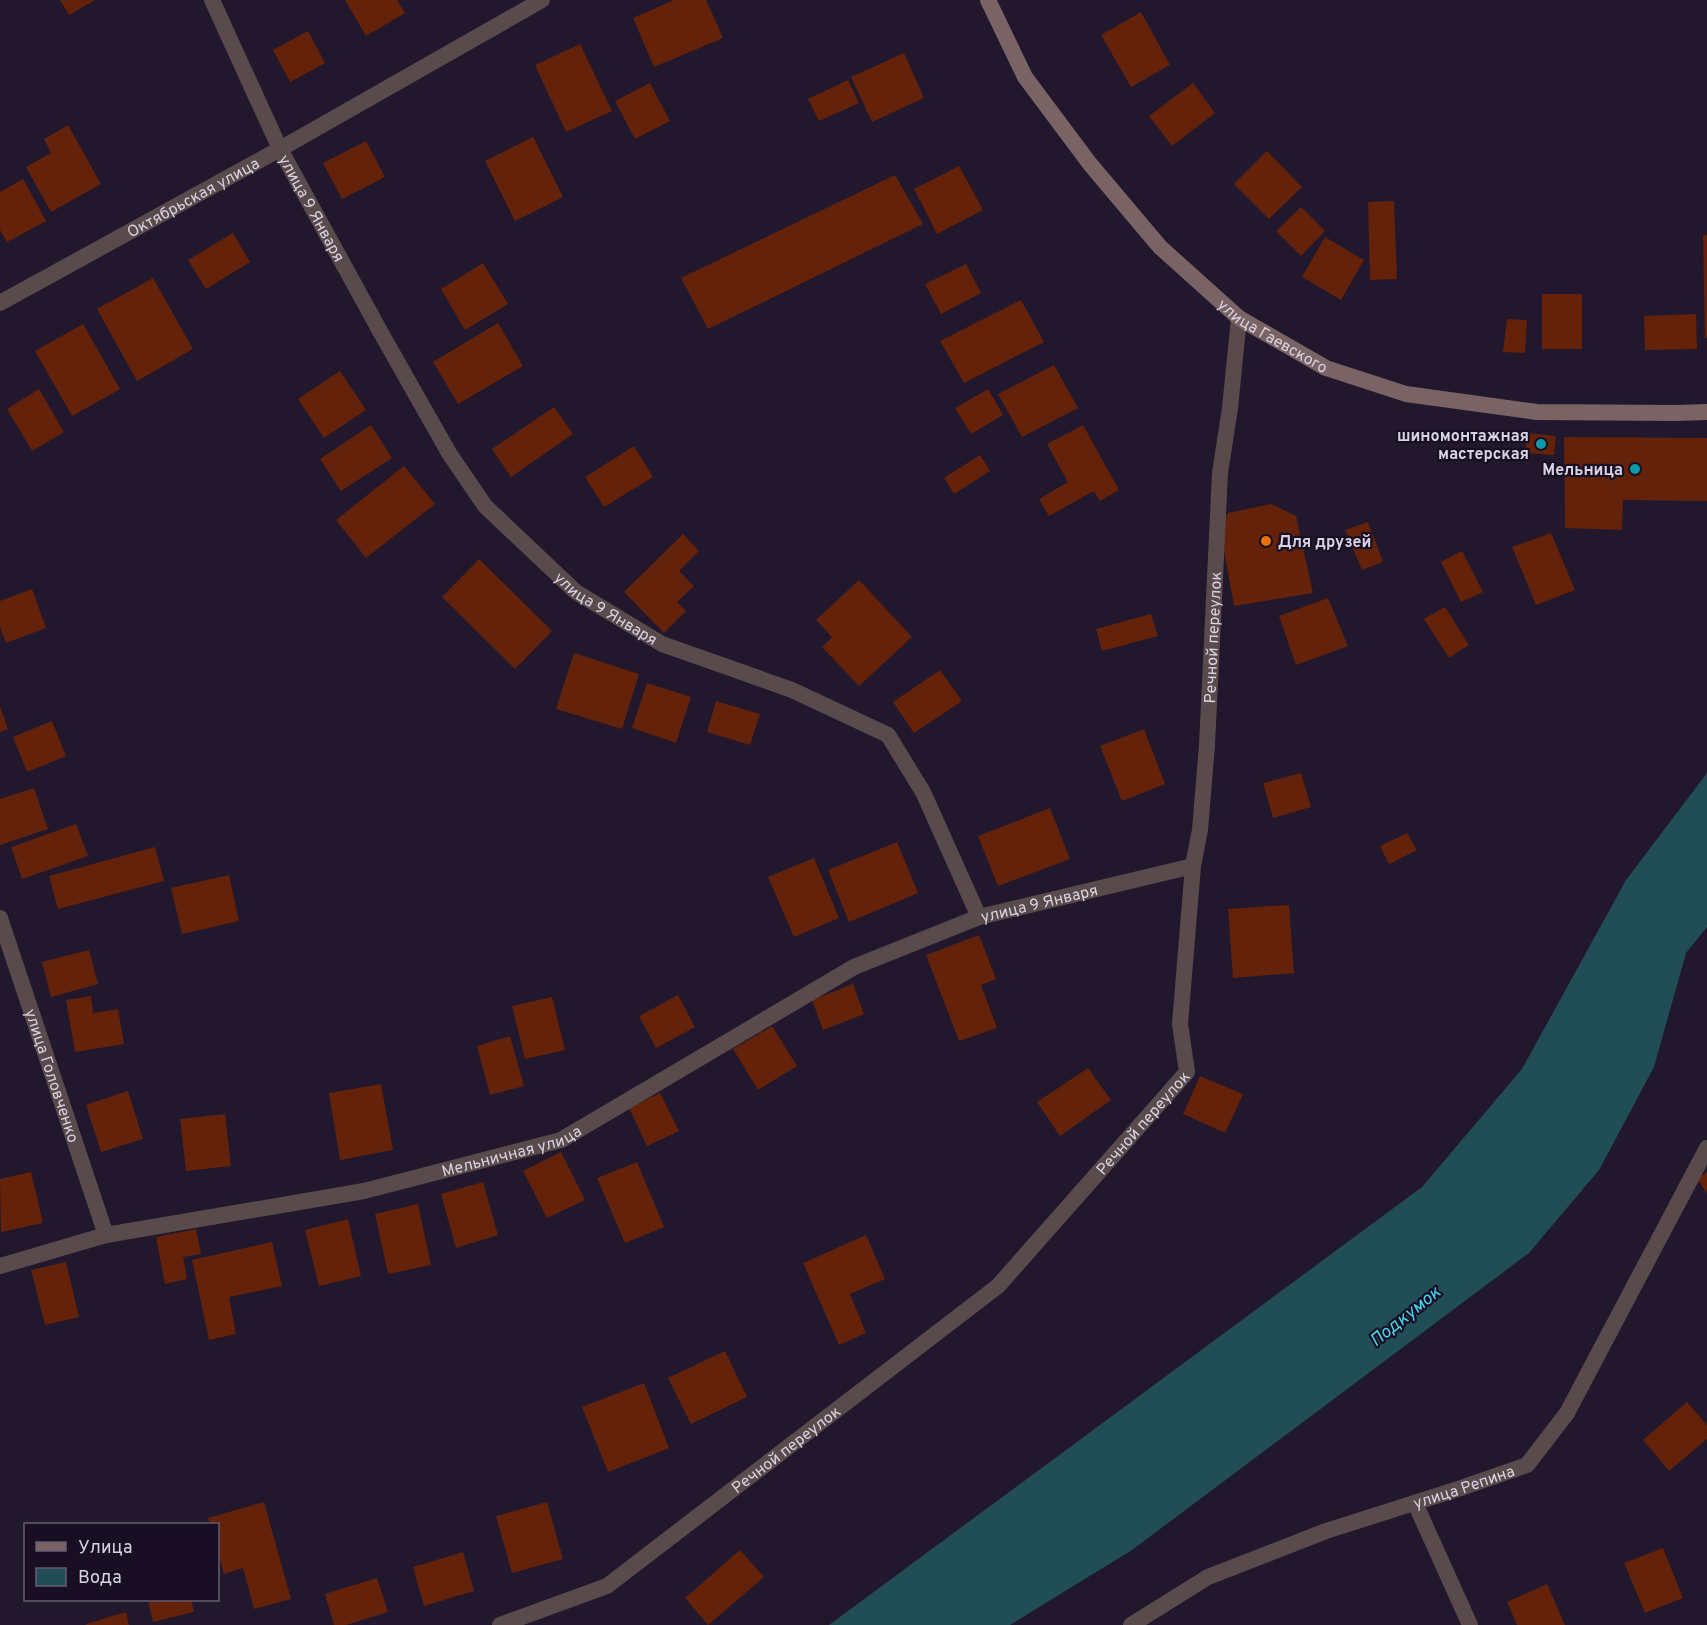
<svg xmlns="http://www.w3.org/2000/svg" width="1707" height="1625" viewBox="0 0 1707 1625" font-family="Overpass,sans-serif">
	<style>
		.water { fill: #214d56 }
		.building { fill: #632209 }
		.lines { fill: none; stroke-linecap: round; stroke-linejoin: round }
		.minor { stroke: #594a4b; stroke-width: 16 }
		.secondary { stroke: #7a6364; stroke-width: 16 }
		.culture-dot { fill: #0f9aa8; stroke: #190f24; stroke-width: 2 }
		.food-dot { fill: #e8710a; stroke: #190f24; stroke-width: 2 }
		.labels { text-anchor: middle; stroke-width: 4.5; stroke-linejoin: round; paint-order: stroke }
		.street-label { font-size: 16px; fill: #d8d2e1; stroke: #190f24 }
		.poi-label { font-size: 16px; font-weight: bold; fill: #d8d2e1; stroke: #190f24; text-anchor: end }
		.water-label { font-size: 18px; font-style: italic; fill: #45d6ef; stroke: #190f24 }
	</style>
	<rect width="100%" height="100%" fill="#22182e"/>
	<path class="water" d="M1707,773V927L1686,953L1654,1067L1599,1170L1529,1253L1132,1550L1010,1625H829L1422,1187L1522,1069L1626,880Z"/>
	<path class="building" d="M60,0H95L69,15Z
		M345,0H397L405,13L366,36Z
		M674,0H706L723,38L654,67L633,18Z
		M1141,12L1170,65L1131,87L1101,35Z
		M308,31L325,63L290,82L273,50Z
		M580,44L612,111L566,132L535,65Z
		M904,53L924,98L872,122L851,77Z
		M848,80L859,103L819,121L808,99Z
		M650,83L670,121L635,139L615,101Z
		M1193,83L1215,113L1172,146L1149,116Z
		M68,125L101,184L51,212L26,167L51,153L44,139Z
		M533,137L563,197L515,221L485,161Z
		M366,141L385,177L342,199L323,163Z
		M1267,151L1302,187L1269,219L1234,184Z
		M959,166L983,210L937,234L914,189Z
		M895,175L923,224L708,329L681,278Z
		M23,179L46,221L7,242L0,230V192Z
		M1394,201L1397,279L1370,280L1368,202Z
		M1301,207L1325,231L1301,256L1276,231Z
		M233,233L250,262L206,289L188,260Z
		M1703,235H1707V338H1705Z
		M1325,237L1364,260L1341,300L1302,277Z
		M483,263L508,304L465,330L441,289Z
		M966,264L981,293L941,314L925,284Z
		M153,278L193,349L137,381L97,309Z
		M1542,294H1582V349H1542Z
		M1021,300L1044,342L964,383L940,341Z
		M1696,314L1697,349L1645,350L1644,316Z
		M1507,319L1527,320L1525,353L1503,352Z
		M498,323L523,366L458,404L433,362Z
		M83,324L120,389L72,416L35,351Z
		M1054,365L1078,408L1022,437L998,394Z
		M340,371L366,410L324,438L298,399Z
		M39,389L64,432L32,451L7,409Z
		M988,389L1003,415L971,434L955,408Z
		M554,407L573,434L511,477L492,449Z
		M371,425L392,458L341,491L320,459Z
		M1083,425L1119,490L1100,501L1094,491L1049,516L1039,499L1068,482L1047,444Z
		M1527,433L1556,436L1554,455L1525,453Z
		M1564,437L1707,438V501L1623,500L1622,530L1565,528Z
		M634,446L653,477L604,507L585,477Z
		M980,455L990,471L954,494L944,478Z
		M404,466L435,504L366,558L336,520Z
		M1271,504L1296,516L1313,593L1234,606L1220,528L1228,513Z
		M1368,522L1383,562L1362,570L1345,530Z
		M1551,533L1575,590L1536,605L1512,547Z
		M683,534L699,551L679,571L694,586L677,602L686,611L664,633L624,592Z
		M1462,551L1483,592L1461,602L1441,562Z
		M479,559L552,631L515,669L442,597Z
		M859,580L912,637L859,686L822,647L832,637L816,620Z
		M32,589L46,628L6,643L0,627V601Z
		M1328,598L1348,646L1296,665L1279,616Z
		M1445,607L1469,645L1449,658L1424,619Z
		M1151,614L1158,636L1102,651L1096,629Z
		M574,653L639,674L622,729L556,709Z
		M940,670L962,701L914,733L893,702Z
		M647,683L691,697L676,743L632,728Z
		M716,701L760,714L750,745L707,732Z
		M0,706L8,729L0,732Z
		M52,721L66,756L27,772L13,737Z
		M1144,729L1165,784L1122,801L1100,746Z
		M1301,773L1311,807L1273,818L1263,783Z
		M34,788L48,829L0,845V799Z
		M1050,808L1070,859L998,886L978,836Z
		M76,824L88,856L22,879L11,847Z
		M1407,833L1417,850L1389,864L1380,846Z
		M897,842L918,893L849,922L828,870Z
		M155,847L164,881L58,909L49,876Z
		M814,858L839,918L794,937L768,877Z
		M229,875L239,921L182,934L171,888Z
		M1289,905L1294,973L1233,978L1228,909Z
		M979,935L996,979L981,985L997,1028L959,1041L926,955Z
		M89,950L98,984L51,997L42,962Z
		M853,984L864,1014L823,1030L812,1000Z
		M678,995L695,1027L656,1048L639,1016Z
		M91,996L93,1013L118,1009L124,1044L75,1052L66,1000Z
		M552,997L565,1050L525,1059L512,1006Z
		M772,1026L797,1066L758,1090L733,1049Z
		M510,1036L524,1086L490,1095L477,1046Z
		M1088,1068L1111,1100L1060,1136L1037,1102Z
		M1200,1076L1243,1094L1225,1133L1183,1114Z
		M381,1084L393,1150L340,1160L329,1093Z
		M128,1091L143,1139L101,1152L86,1105Z
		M660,1093L679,1131L647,1146L629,1108Z
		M225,1114L231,1166L186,1171L180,1119Z
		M561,1152L585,1200L547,1218L523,1171Z
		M637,1162L664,1227L625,1243L597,1178Z
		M31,1172L43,1223L1,1232L0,1179Z
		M1707,1172V1193L1697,1179Z
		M483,1182L498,1235L456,1248L441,1194Z
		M418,1204L431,1265L388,1274L375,1214Z
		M348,1219L361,1276L319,1286L305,1230Z
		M196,1229L201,1254L183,1257L187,1279L165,1284L156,1237Z
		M866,1235L885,1279L850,1294L866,1333L839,1345L803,1263Z
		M272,1242L282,1286L229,1297L236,1334L209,1340L192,1260Z
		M66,1262L79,1317L45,1325L31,1270Z
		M725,1351L747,1397L691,1424L668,1378Z
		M644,1383L669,1448L608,1472L582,1407Z
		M1687,1402L1707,1425V1439L1669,1471L1643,1440Z
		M264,1502L291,1599L254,1609L243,1568L224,1574L218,1552V1524H210L208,1518Z
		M547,1502L563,1559L512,1573L496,1516Z
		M1663,1548L1683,1598L1645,1613L1624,1563Z
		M740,1550L764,1577L708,1625L685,1598Z
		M463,1552L474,1591L424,1606L413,1567Z
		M377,1578L388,1612L346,1625H334L325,1594Z
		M1547,1584L1565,1625H1517L1507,1602Z
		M148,1600H191L194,1612L153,1622Z
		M126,1612L129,1625H86V1624Z"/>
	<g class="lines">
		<g class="minor">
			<path id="s1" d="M212,0L280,149L381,333L449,453L485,506L576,592L662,644L792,690L888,735L923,792L979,917L1193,866"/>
			<path id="s2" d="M0,303L280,149L542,0"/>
			<path id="s3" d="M0,918L106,1235"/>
			<path id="s4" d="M0,1266L106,1235L364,1191L561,1140L854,967L979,917"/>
			<path d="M1415,1503L1470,1625"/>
			<path id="s5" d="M500,1625L607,1586L998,1286L1187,1072L1180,1024L1193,866L1200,830L1207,745L1220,473L1230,408L1239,318"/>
			<path id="s6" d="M1131,1625L1208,1577L1326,1531L1461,1488L1527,1465L1567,1413L1707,1148"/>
		</g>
		<path class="secondary" id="s7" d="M988,0L1025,77L1090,164L1160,247L1239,318L1326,368L1406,394L1537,412L1675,413L1707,412"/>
	</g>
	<g class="culture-dot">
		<circle cx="1541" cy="444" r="6"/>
		<circle cx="1635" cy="469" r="6"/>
	</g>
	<circle class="food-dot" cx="1266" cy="541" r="6"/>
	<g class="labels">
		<g class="street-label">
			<text dy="6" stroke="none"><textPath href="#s2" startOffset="220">Октябрьская улица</textPath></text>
			<text dy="6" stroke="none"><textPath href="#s1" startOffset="231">улица 9 Января</textPath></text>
			<text dy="6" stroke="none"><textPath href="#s7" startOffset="447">улица Гаевского</textPath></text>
			<text dy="6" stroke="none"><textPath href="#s1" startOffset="735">улица 9 Января</textPath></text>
			<text dy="6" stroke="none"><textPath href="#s5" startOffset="1329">Речной переулок</textPath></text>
			<text dy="6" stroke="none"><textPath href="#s1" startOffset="1311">улица 9 Января</textPath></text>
			<text dy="6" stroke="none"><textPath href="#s3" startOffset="166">улица Головченко</textPath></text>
			<text dy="6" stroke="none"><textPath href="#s5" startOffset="825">Речной переулок</textPath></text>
			<text dy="6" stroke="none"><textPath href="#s4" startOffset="525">Мельничная улица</textPath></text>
			<text dy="6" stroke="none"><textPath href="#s5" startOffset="339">Речной переулок</textPath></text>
			<text dy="6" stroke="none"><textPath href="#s6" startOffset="362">улица Репина</textPath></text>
		</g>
		<g class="poi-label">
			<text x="1529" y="441">шиномонтажная<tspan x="1529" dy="18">мастерская</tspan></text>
			<text x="1623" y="475">Мельница</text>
			<text x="1278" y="547" text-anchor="start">Для друзей</text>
		</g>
		<g class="water-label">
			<text transform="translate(1405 1316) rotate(-39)" y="6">Подкумок</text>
		</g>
	</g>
	<rect x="24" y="1523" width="195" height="78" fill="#190f24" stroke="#655d70" stroke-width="1.5"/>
	<rect x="36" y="1542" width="30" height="9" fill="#7a6364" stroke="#655d70" stroke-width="1.5"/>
	<text x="78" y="1553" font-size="18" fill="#d8d2e1">Улица</text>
	<rect x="36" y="1568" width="30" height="18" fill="#214d56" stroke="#655d70" stroke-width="1.5"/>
	<text x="78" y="1583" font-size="18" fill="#d8d2e1">Вода</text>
</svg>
